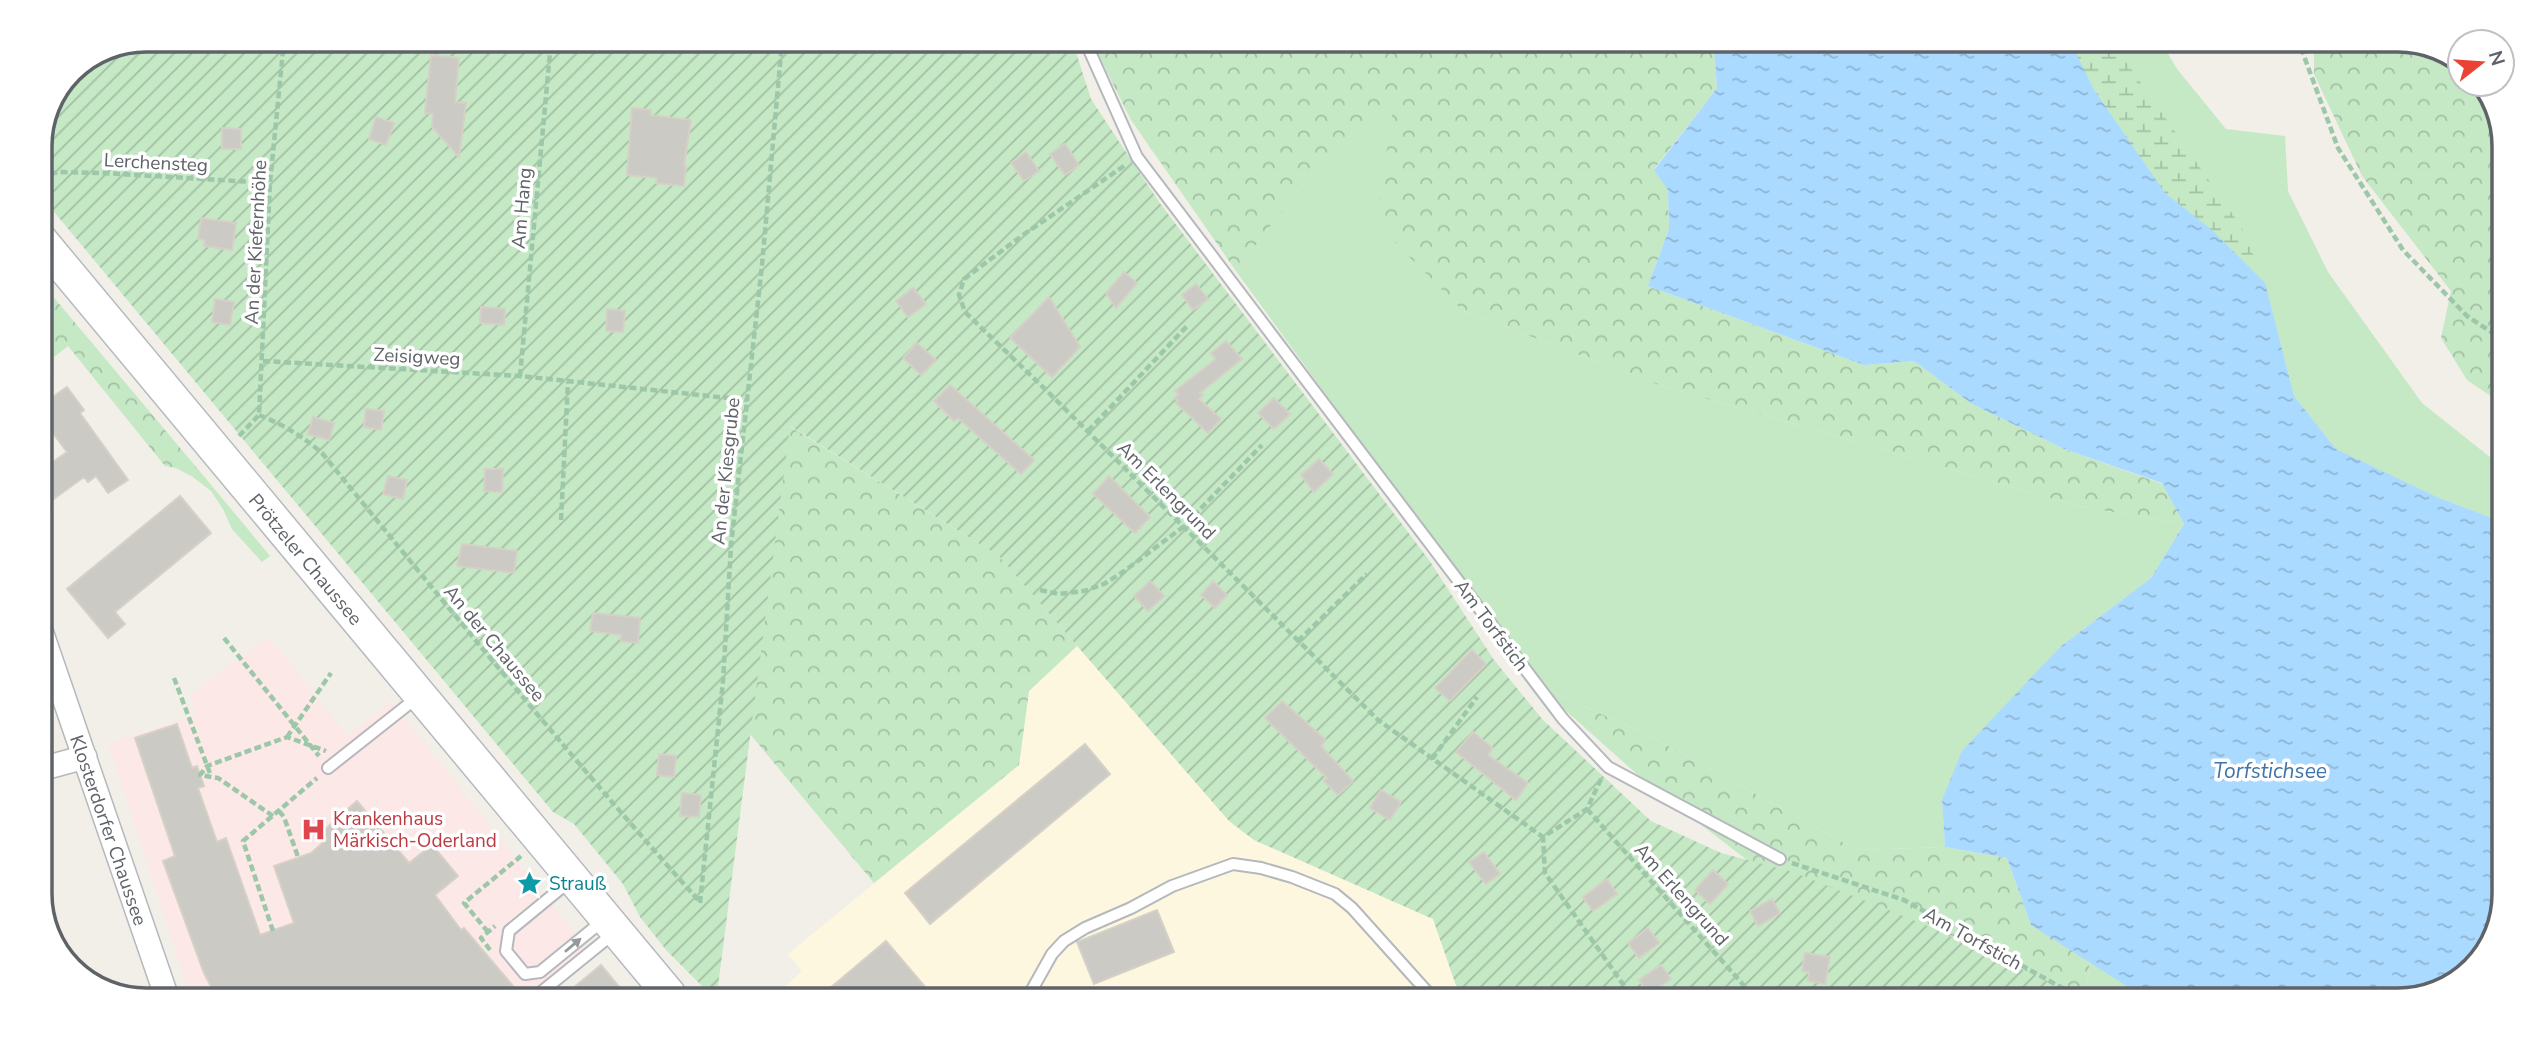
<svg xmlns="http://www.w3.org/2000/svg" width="2544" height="1040" viewBox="0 0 2544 1040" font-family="'Nunito Sans',sans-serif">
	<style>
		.commercial { fill: #fef7e0 }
		.medical { fill: #fce8e6 }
		.grass { fill: #c5e8c5 }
		.forest { fill: url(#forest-crowns) }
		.wetland { fill: url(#wetland-marsh) }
		.garden { fill: url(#garden-furrows) }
		.water { fill: url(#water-ripples) }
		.building { fill: #cccac5; stroke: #d6d1c6; stroke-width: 2 }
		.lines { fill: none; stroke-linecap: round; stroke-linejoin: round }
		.service-casing { stroke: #b5b8bc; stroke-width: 14 }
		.minor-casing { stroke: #b5b8bc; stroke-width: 26 }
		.secondary-casing { stroke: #b6babf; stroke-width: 35 }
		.path { stroke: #9cc7a9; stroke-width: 4.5; stroke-dasharray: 7 3.5; stroke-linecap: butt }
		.service { stroke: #fff; stroke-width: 10 }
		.minor { stroke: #fff; stroke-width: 23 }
		.secondary { stroke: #fff; stroke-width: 32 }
		.oneway { fill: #979a9d }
		.labels { text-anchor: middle; stroke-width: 7; stroke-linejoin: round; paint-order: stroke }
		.street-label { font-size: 19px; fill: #5f6368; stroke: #fff }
		.health-label { font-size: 19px; fill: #be3a42; stroke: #fff; text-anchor: start }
		.culture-label { font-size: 19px; fill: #0d838f; stroke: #fff; text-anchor: start }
		.water-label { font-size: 21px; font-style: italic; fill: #4174aa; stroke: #fff }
		.rim { fill: none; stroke: #5f6368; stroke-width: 3.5 }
	</style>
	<defs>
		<pattern id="forest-crowns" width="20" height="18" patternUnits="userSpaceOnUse" patternTransform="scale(1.75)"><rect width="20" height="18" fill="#c5e8c5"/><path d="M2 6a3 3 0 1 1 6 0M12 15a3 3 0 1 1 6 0" fill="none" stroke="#a3c0a4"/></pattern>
		<pattern id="wetland-marsh" width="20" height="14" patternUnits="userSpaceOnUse" patternTransform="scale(1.75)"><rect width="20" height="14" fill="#c5e8c5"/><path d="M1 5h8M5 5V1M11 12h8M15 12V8" fill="none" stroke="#a3c0a4"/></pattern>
		<pattern id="garden-furrows" width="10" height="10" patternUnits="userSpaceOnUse" patternTransform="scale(1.75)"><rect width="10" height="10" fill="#c5e8c5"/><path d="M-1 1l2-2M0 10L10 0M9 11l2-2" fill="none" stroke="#a3c0a4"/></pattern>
		<pattern id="water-ripples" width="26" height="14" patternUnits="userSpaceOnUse" patternTransform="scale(1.75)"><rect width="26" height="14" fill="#aadaff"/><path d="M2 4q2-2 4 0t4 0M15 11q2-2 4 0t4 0" fill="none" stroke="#8eb4d2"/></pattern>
	</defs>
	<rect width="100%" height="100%" fill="#f1efe8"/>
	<path class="commercial" d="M1077,646L1229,821L1254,840L1433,919L1460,997L777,994L802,971L788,954L1019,765L1029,691Z"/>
	<path class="medical" d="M269,637L348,736L391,701L594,957L550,993L189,992L108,744L196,714L190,695Z"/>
	<path class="grass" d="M2073,47H2164L2177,69L2226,129L2285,136L2288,191L2328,272L2422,403L2500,465V521L2439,498L2336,449L2294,396L2265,283Z
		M1393,107L1463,311L1659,385L2078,506L2184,524L2151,578L2060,647L1942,800L1945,847L1857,850L1652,737L1537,685L1236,271L1312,172Z
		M197,468L270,556L262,562L232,529L223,509L211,491L193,477Z
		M2090,961L2147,999H2094L2086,993Z"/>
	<path class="forest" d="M1093,44L1714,46L1717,88L1654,169L1668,190L1669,229L1648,286L1864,365L1914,361L1972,404L2064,449L2163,484L2184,524L2078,506L1659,385L1463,311L1376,223L1393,108L1312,172L1236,271L1131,120Z
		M2314,48H2438L2460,65V84H2483L2504,139L2501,403L2467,380L2441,338L2451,291L2362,176L2314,74Z
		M40,281L197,468L193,477L176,468L165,466L68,346L40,368Z
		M789,426L999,556L1077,646L1029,691L1019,765L874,883L750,734Z
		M1537,685L1652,737L1857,850L1945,847L2007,858L2031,925L2090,961L2086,993L2094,999L1927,998L1648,784Z"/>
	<path class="wetland" d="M2050,47H2116L2242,228L2265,283L2294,396L2336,449L2439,498L2500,521L2410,563Z"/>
	<path class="garden" d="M146,40L1073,43L1091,99L1159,202L1429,560L1494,660L1543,720L1651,821L1721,853L1793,872L1923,924L2054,984L2073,996L2072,999L1460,997L1433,919L1254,840L1229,821L999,556L790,426L717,994H710L667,951L640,917L623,884L574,824L553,812L40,195V139L72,71Z"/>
	<path class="water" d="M1714,46L2073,47L2094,90L2165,193L2213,231L2265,283L2294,396L2336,449L2439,498L2500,521L2496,934L2457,982L2398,1000L2147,999L2031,925L2007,858L1945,847L1942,800L1962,751L2060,647L2151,578L2184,524L2162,483L2064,449L1972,404L1914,361L1864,365L1648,286L1669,229L1668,190L1654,170L1717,88Z"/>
	<path class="building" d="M431,55L459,58L455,102L466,103L459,157L432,127L433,114L425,113Z
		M632,108L651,110L650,115L691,120L684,166H686L684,186L656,183L657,178L627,175Z
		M376,117L394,123L386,145L369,139Z
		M222,128L241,129V149H222Z
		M1065,144L1079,165L1065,175L1050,154Z
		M1026,152L1039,171L1024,181L1011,163Z
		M201,218L236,223L232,250L204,246L205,240L198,239Z
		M1124,272L1137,283L1116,308L1106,293Z
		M1196,284L1208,299L1193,310L1182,295Z
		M913,288L926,304L908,317L896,301Z
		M1049,297L1080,347L1052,377L1010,338Z
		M215,299L234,302L230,325L212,322Z
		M481,307L505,309L504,325L480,323Z
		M607,309L625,311L623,332L606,331Z
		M1226,341L1242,359L1200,393L1203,395L1199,399L1221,419L1208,433L1176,403L1178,401L1175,398L1179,394L1175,391L1216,359L1211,353Z
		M917,343L936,360L921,375L903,358Z
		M950,385L1034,460L1021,474L958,418L954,421L934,401Z
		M67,387L84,410L80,413L128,480L108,493L96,476L88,482L84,477L40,509V471L67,452L40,416V406Z
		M1274,398L1290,414L1274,429L1258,413Z
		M366,409L384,411L381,430L364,427Z
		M313,417L334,423L329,440L308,434Z
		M1319,459L1333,474L1314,492L1301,475Z
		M485,469H503L502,492L484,491Z
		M388,476L407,480L403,499L383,494Z
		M1109,476L1150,517L1135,533L1093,494Z
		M180,496L211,533L115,612L125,624L108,638L67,589Z
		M462,544L517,551L514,573L457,566Z
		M1150,581L1164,596L1148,611L1134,596Z
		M1213,581L1227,595L1215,608L1201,595Z
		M593,613L640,618L638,643L621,641V635L590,631Z
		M1472,650L1486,664L1450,701L1435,688Z
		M1282,701L1326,740L1321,746L1353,781L1338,795L1324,781L1327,778L1265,718Z
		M177,724L192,768L197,766L204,786L198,788L217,842L226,838L260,935L294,923L274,866L311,853L327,839L322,832L357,801L409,863L432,845L458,876L435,895L461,930L464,928L519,993L214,992L204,973L163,861L175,856L135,738Z
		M1473,732L1493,748L1488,755L1528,783L1516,800L1456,752Z
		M1085,744L1110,774L930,924L905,893Z
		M659,754L676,756L674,777L657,775Z
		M1381,790L1401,802L1390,820L1370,808Z
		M682,793L701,795L699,817L680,816Z
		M1484,852L1500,874L1486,884L1469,862Z
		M1713,870L1728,884L1710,904L1695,890Z
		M1607,879L1617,894L1593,911L1583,897Z
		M1772,899L1780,913L1758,926L1750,911Z
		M1157,910L1174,952L1094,984L1077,942Z
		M1648,928L1659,943L1639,958L1628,943Z
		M886,941L932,995L823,994Z
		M1805,953L1830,957L1825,984L1808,981L1809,972L1802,971Z
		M601,965L625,994L567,993Z
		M1661,965L1671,979L1649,994L1639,980Z"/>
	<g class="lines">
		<defs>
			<path id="service" d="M1086,43L1137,157L1563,719L1608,767L1780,859
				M328,768L419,696
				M571,880L509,931L506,951L525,974L540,972L605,919
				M540,993L614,933
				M1029,995L1052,954L1064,941L1085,928L1131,908L1172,886L1233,864L1261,868L1292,877L1335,894L1352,908L1431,996"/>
			<path id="minor" d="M40,628L165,992
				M41,769L85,757"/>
			<path id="secondary" d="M40,239L669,994"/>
		</defs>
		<use href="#service" class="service-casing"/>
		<use href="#minor" class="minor-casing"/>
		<use href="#secondary" class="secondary-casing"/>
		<path class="path" d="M2301,48L2338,148L2403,250L2467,316L2502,339
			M1124,166L1023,235L964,279L959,295L965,312L1047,391L1378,720L1543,837
			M40,176L59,172L103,173L270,183
			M263,361L520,376L747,400
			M520,376L551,42
			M259,415C284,425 302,436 322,453C446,605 569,756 700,902
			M1088,431L1188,325
			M239,436L259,415L270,183L284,41
			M561,520L568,382
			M1040,590L1059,594L1084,591L1104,584L1123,572L1183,527L1262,445
			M224,638L319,756
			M1298,641L1367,574
			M174,678L211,776
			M287,737L331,673
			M1432,759L1477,697
			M1601,779L1587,809L1543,837L1545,873L1632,997
			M1587,809L1755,998
			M279,811L284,817L298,857
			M273,816L218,778L200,775L207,766L287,737L326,751
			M1792,863L1904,900L2082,999
			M700,903L723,681L731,546L762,265L782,42
			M273,931L243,841L317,778
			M488,932L464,903L521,856
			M490,950L481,938L495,926"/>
		<use href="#service" class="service"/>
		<use href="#minor" class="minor"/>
		<use href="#secondary" class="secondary"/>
	</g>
	<defs><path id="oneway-solid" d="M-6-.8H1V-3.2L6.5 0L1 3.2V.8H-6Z" transform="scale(1.75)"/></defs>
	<use class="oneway" href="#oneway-solid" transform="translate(573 945) rotate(-40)"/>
	<defs>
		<symbol id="hospital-bare" viewBox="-9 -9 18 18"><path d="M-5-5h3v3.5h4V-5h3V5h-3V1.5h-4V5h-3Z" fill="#e0444e" stroke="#fff" stroke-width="2.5" paint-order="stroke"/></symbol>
		<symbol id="sight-bare" viewBox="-9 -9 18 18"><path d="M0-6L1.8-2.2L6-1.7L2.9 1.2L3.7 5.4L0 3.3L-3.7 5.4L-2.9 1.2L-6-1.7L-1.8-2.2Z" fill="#0f9aa8" stroke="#fff" stroke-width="2.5" paint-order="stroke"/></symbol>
	</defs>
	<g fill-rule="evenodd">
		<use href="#hospital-bare" x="296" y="812" width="35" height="35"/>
		<use href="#sight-bare" x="512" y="866" width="35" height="35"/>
	</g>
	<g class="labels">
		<g class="street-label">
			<text transform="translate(156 162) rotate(3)" y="7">Lerchensteg</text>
			<text transform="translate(521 208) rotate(-85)" y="7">Am Hang</text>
			<text transform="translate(255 242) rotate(-87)" y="7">An der Kiefernhöhe</text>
			<text transform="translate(417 356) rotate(3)" y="7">Zeisigweg</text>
			<text transform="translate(725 471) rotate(-84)" y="7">An der Kiesgrube</text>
			<text transform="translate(1167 490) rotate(45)" y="7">Am Erlengrund</text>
			<text transform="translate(306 559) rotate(50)" y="7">Prötzeler Chaussee</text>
			<text transform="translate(1492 625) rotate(53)" y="7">Am Torfstich</text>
			<text transform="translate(495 643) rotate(50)" y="7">An der Chaussee</text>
			<text transform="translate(109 830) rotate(71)" y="7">Klosterdorfer Chaussee</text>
			<text transform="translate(1682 894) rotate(48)" y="7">Am Erlengrund</text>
			<text transform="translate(1973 938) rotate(29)" y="7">Am Torfstich</text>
		</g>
		<g class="health-label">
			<text x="333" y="825">Krankenhaus<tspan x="333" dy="22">Märkisch-Oderland</tspan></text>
		</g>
		<g class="culture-label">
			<text x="549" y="890">Strauß</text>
		</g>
		<g class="water-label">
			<text x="2270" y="778">Torfstichsee</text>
		</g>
	</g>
	<path d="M0 0H2544V1040H0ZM146 52H2398A94 94 0 0 1 2492 146V894A94 94 0 0 1 2398 988H146A94 94 0 0 1 52 894V146A94 94 0 0 1 146 52Z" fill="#fff" fill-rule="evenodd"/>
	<path class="rim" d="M146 52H2398A94 94 0 0 1 2492 146V894A94 94 0 0 1 2398 988H146A94 94 0 0 1 52 894V146A94 94 0 0 1 146 52Z"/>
	<g transform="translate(2481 63) rotate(73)"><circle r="33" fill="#ffffff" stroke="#bfc1c3" stroke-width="2"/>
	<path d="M0-5L12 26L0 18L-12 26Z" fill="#ea4335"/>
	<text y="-10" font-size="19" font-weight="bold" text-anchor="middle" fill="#5f6368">N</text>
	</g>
</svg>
